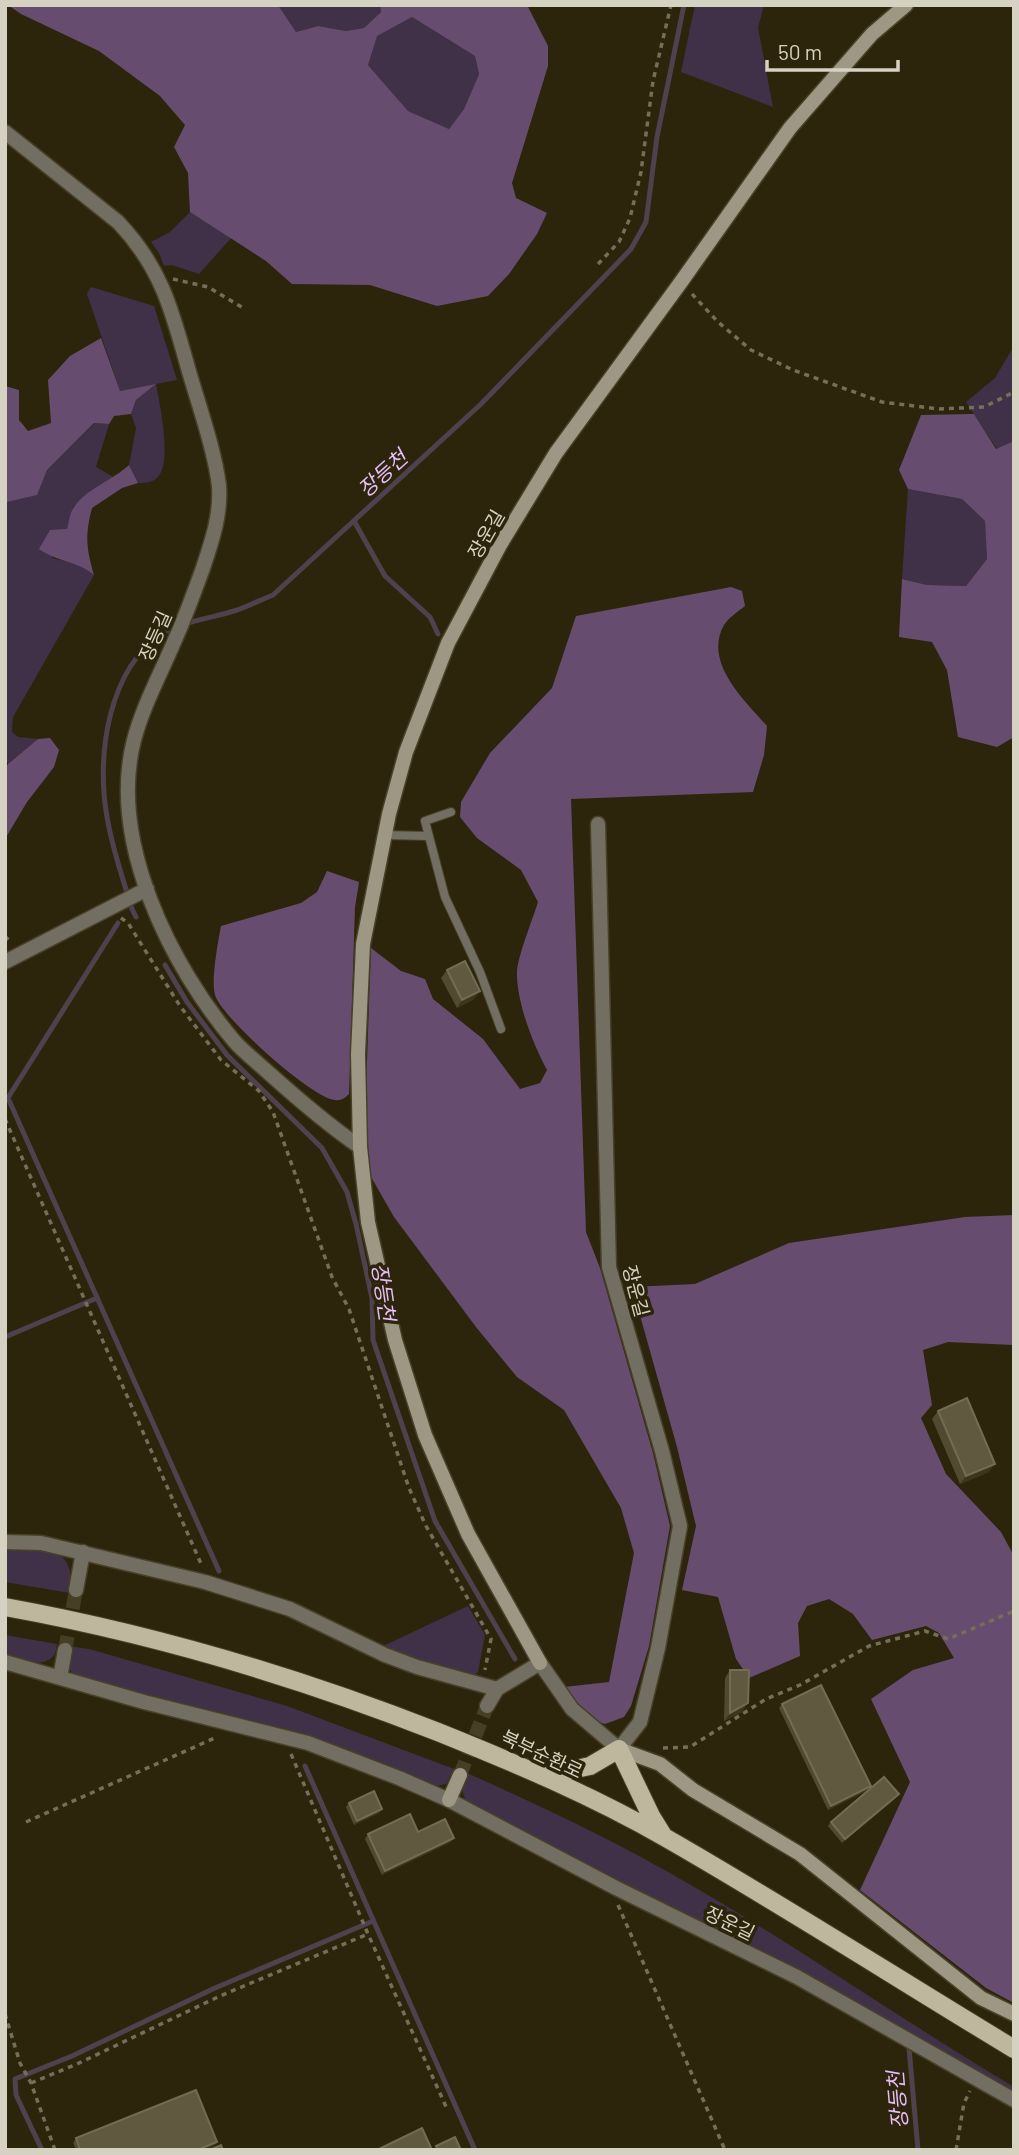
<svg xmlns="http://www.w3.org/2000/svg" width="1019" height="2155" viewBox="0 0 1019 2155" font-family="Barlow,'Noto Sans KR',sans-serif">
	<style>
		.green { fill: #413148 }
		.forest { fill: #664d70; fill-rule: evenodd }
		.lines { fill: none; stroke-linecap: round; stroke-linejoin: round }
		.stream { stroke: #50414f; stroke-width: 5 }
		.street-tunnel { stroke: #463f26; stroke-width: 14; stroke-dasharray: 14 7; stroke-linecap: butt }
		.lane-casing { stroke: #484128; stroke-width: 10 }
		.street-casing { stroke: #484128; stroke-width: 17 }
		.secondary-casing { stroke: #484128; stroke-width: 17 }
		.primary-casing { stroke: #484128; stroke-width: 20 }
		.path { stroke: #756f59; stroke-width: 3.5; stroke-dasharray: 5 5; stroke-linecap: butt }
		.lane { stroke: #726e62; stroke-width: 8 }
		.street { stroke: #726e62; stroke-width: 14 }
		.secondary { stroke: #9d9783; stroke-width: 14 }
		.primary { stroke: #bfb79d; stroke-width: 18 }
		.wall { fill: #524a30 }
		.shaded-wall { fill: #3d351b }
		.building { fill: #605940; stroke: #736c54; stroke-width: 2 }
		.labels { text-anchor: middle; stroke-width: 7; stroke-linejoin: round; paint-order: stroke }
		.street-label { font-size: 19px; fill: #d6d2c2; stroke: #2d250b }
		.water-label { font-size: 21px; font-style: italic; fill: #e6bdf9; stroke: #2d250b }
	</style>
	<rect width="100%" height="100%" fill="#2d250b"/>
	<path class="green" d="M278,5H380L381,12L364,28L346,31L318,26L296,32Z
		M695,5H764L758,28L773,107L681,72Z
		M412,17L475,56L479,74L464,109L449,129L408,111L368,65L376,36Z
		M190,212L232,237L199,274L172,265L164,266L159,253L151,242L170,232Z
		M91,287L154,306L177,380L156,384C160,405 170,453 161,472C157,482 147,483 138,483L129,465L136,428L131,414L136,400L155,385L120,391L87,294Z
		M1014,346V441L997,449L966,402L995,378Z
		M95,423L109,424L96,467L115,478L91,491L73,507L67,529L52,558L84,566L94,575L13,717L12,732L18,737L38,739L8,764L5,753V497L7,502L36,495L47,470Z
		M908,489L962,499L985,521L987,559L966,586L927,585L902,579Z
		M5,1549C41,1549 77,1543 70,1593L5,1582Z
		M468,1606L485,1635L478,1672L472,1677L379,1648Z
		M5,1635L57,1644L55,1654C43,1670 21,1660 5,1656Z
		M68,1646L89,1649L287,1706L454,1769L446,1784L431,1787L310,1736L77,1677C65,1667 64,1660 68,1646Z
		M467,1773C525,1799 583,1826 639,1856C768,1925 888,2012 1014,2087V2094L759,1950L470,1806C461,1794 460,1787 467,1773Z"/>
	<path class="forest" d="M8,5H278L296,32L318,26L346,31L364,28L381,12L380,5H527L548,46V66L512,183L516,198L547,213L537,234L509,274L488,296L437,306L370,285L292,284L266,261L190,212L188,173L174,147L185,125L160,96L99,51L21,14ZM412,17L475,56L479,74L464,109L449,129L408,111L368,65L377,36Z
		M101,338L120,391L156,384L136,400L131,414L114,416L109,424L94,423L47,470L37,495L7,502L5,386L19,390V420L28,431L51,423L48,380L70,356Z
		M974,414L996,449L1014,441V737L997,747L958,737L947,670L932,642L899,637L902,579L927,585L966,586L987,559L985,521L962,499L908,489L899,470L921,415Z
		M129,465L138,483L122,488L92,508C85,535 86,548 94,575C78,561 57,562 39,549L50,530L67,529C69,522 70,512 74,507C86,489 113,480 129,465Z
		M731,587L742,591L745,606C739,611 728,618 724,625C703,662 744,700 767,726L764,755L753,792L571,799L586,1232L600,1268L653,1453L670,1526L649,1646L631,1706L624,1717L605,1724L593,1720L576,1707L564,1687L609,1682L634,1553L621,1508L564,1410L517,1377L476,1327L394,1217L370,1175L364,1147L371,948L401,971L425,979L433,999L483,1039L520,1089L540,1083L547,1070C533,1044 516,1001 517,971C519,953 532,921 538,902L521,870L477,838L460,817L461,802L490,753L552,688L576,616Z
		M50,738L59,750L54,767L27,802L5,839V769L8,764L38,739Z
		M327,871L359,882L355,907L349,1094C345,1098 341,1101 335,1100C312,1098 222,1018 215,995C211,980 218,942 221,926L301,903L317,892Z
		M1014,1215V1345L948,1342L923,1350L932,1405L921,1418L946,1474L1001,1532L1014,1556V2003L986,1988L860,1890L910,1782L871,1699L913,1670L954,1658L939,1633L926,1626L872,1640L853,1614L829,1599L807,1606L798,1623L800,1656L749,1678L736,1659L718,1597L682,1590L696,1526L677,1447L632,1287L695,1284L789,1243L965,1217Z"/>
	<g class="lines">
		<path class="stream" d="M354,521L385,576L430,617L438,634
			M136,917L132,909C123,879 112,848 107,817C96,756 108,669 163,633C178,623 215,617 234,611C247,607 260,600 273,595L481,404L631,249L646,222L657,137L684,5
			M165,965L187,1002L227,1055L322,1148L347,1192L356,1224L372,1298L373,1340L435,1521L515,1659
			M5,1098H8L11,1093L118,923
			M8,1098L219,1571
			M5,1337L97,1298
			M305,1766L475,2150
			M909,2048L918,2150
			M42,2150L16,2095L15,2079L72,2056L215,1988L373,1921"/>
		<path class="street-tunnel" d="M65,1650L76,1590
			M460,1775L487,1706"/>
		<defs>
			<path id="lane" d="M451,812L425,821L445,897L480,972L501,1029
				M384,835L428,836"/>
			<path id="street" d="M5,132L118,222C161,267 172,310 188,368C198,403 215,451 219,486C221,515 212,541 203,568C194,593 185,618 174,642C160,675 143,706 134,740C108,841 171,967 235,1042C245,1053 258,1063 270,1074C299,1100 328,1125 360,1147
				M5,962L147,889
				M5,1542L41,1543L205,1582L290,1609L385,1655L417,1667L497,1689
				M76,1590L83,1552
				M5,1662L144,1702L308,1743L399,1778L449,1800L616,1888L797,1977L1014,2100
				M60,1678L65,1650
				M487,1706L497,1689L540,1663L572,1709L619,1749L640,1722L658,1648L680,1526L662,1451L609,1267L598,824"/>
			<path id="secondary" d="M540,1663L468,1534L425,1435L395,1340L368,1222L360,1147L358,1054L363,944L389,814L406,752L448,643L500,545L556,453L681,282L790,128L872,34L906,5
				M619,1749L660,1764L693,1790L800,1854L981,1998L1014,2014
				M449,1800L460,1775"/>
			<path id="primary" d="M5,1607C154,1634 298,1677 438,1732C515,1763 593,1796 666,1838C783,1905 898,1979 1014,2049
				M542,1776L590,1766L619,1749L651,1816L664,1837"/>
		</defs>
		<use href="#lane" class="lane-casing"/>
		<use href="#street" class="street-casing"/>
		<use href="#secondary" class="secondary-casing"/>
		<use href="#primary" class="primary-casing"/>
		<path class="path" d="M598,264L619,242L630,218L641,172L653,81L671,5
			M173,279L208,287L245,309
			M692,294L718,322L751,350L793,370L882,402L939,409L984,407L1012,393
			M121,918L128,923L180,1006L221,1060L259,1091L273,1112L332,1277L349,1309L409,1488L426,1526L491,1639L485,1670
			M5,936L11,943
			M5,1119L202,1566
			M663,1748L690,1747L766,1699L800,1685L869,1646L925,1631L948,1639L1014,1611
			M291,1754L368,1934L448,2111
			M26,1822L217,1737
			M618,1905L725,2150
			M5,2014L20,2063L31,2083L55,2150
			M31,2083L77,2064L220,1996L368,1934
			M956,2150L964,2103L970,2091"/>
		<use href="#lane" class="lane"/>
		<use href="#street" class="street"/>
		<use href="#secondary" class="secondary"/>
		<use href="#primary" class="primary"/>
	</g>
	<path class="wall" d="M447,970L474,999L457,1008L441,978Z
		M938,1411L989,1472L960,1484L932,1419Z
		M730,1670L742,1712L724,1721L725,1678Z
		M782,1704L871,1786L868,1790L828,1810L779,1708Z
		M896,1798L842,1843L828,1826L831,1822Z
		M349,1803L382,1809L379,1813L354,1825L346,1807Z
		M418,1832L451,1842L382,1875L365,1839L368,1834Z
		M76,2138L217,2142L214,2146L204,2150H76L73,2143Z"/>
	<path class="shaded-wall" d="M480,991L474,999L457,1008L462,1000Z
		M995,1464L989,1472L960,1484L966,1476Z
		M748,1703L742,1712L724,1721L730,1713Z
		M871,1786L868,1790L828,1810L831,1806Z
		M899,1794L896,1798L842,1843L845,1839Z
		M382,1809L379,1813L354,1825L357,1821Z
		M454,1838L451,1842L382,1875L385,1871Z
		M217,2142L214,2146L204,2150H197Z"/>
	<path class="building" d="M465,961L480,991L462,1000L447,970Z
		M967,1398L995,1464L966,1476L938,1411Z
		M730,1670H749L748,1703L730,1713Z
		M821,1685L871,1786L831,1806L782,1704Z
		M884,1777L899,1794L845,1839L831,1822Z
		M374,1791L382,1809L357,1821L349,1803Z
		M410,1814L418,1832L445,1819L454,1838L385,1871L368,1834Z
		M196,2090L217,2142L197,2150H80L76,2138Z
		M422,2128L432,2150H377Z
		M455,2137L461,2150H438L436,2146Z
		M221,2145L223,2150H210Z"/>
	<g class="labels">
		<g class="street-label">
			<text transform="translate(486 534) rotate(-60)" y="7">장운길</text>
			<text transform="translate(155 636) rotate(-66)" y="7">장등길</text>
			<text transform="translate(636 1291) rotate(75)" y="7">장운길</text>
			<text transform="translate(542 1754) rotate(25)" y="7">북부순환로</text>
			<text transform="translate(730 1923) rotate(26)" y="7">장운길</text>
		</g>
		<g class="water-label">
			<text transform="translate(383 474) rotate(-42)" y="7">장등천</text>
			<text transform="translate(383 1292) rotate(82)" y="7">장등천</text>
			<text transform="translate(898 2100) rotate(-95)" y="7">장등천</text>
		</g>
	</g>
	<rect width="1019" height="2155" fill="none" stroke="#d6d2c2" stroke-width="14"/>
	<path d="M767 60v10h131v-10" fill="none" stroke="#d6d2c2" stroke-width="3.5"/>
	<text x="778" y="60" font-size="21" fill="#d6d2c2" stroke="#2d250b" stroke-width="5" paint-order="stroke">50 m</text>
</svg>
